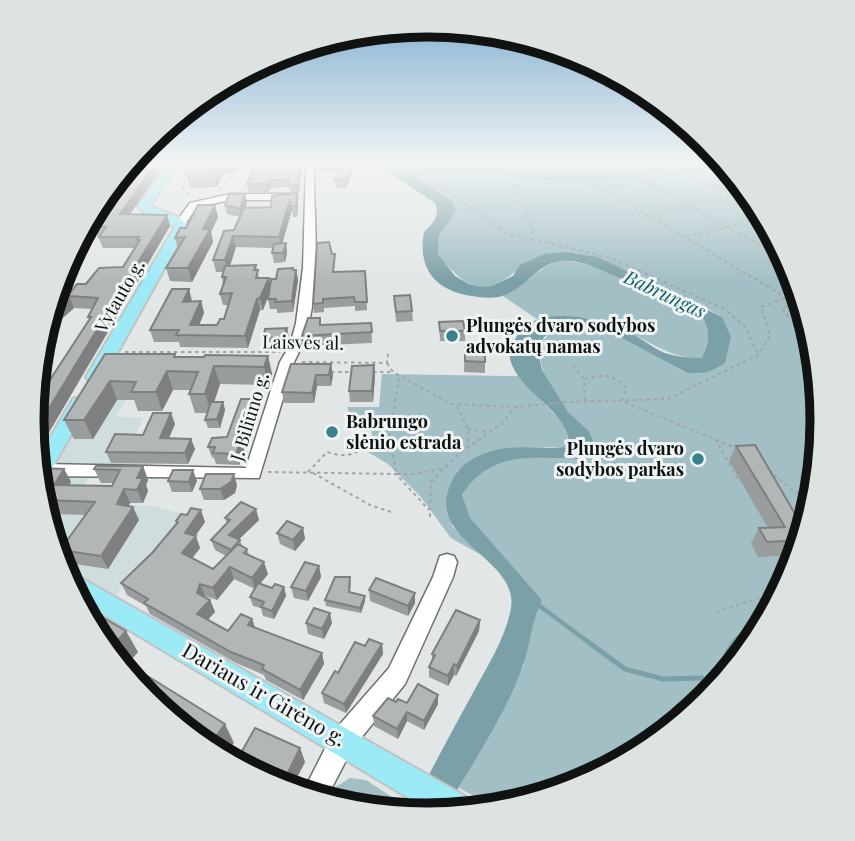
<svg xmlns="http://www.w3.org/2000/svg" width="855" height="841" viewBox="0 0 855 841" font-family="'Playfair Display',serif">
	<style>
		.built { fill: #cfdddf }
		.green { fill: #a1bfc5 }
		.water { fill: #7ca0a7 }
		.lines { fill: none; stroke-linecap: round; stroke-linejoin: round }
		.stream-far2 { stroke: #7ca0a7; stroke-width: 2.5 }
		.stream-far1 { stroke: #7ca0a7; stroke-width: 4.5 }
		.stream { stroke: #7ca0a7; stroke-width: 5 }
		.minor-casing { stroke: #6d7172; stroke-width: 3 }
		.major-casing { stroke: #c1c2c2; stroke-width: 4 }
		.path { stroke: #a2a5a6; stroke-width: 2; stroke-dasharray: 3.5 3.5; stroke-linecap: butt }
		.minor { fill: #fff; fill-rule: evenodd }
		.major { fill: #9deaf7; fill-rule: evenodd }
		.wall { fill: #999d9d }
		.shaded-wall { fill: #7d7f80 }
		.building { fill: #b2b6b7; stroke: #7d7f80; stroke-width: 2 }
		.poi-dot { fill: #3b818c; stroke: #eff4f5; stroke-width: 2.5 }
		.labels { text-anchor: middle; stroke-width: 6; stroke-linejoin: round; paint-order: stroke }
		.street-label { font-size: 18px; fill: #111313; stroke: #eff4f5 }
		.poi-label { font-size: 18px; font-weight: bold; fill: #111313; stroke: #eff4f5; text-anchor: start }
		.water-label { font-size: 19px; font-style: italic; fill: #135e69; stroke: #eff4f5 }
		.near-street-label { font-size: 21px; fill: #111313; stroke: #eff4f5 }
		.rim { fill: none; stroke: #111313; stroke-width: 9 }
	</style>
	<rect width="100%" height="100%" fill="#e2e6e7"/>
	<path class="built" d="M104,371H142L116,417L144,418L131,443L163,444L149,475L91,474L84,485L119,487L112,505L153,506L187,515L113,598L61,567L43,478Z"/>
	<path class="green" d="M395,164H723L794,269L823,421L793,572L707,701L579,787L489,804L459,788L523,667L532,619L542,600L469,518L462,495C491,449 531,458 580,459L588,430C582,424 574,418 568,412C533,373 521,317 594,328C622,332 660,360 687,373L699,374L722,317C695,301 668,290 639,278C612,268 601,255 570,253C506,247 500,331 438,255L439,235L451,220V200Z
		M559,260L587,264L699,313C711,327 710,343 702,359C672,358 653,344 627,331C599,316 567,315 537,319L503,296C524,286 537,269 559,260Z
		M382,374L518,376L563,423L569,441L565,447L511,448L457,471L452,526L481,555L451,538L420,496L388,464L366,451L373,442L371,429L351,417L347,407H379Z
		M350,778L366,780L410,809L409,813L329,797L334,788Z"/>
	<path class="water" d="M376,164H395L451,200L456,209L451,220L439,235L438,254L455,276L469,284L482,287L492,286L513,276L520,265L544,254L566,252L598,257L722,317L731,337L725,363C712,371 703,375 687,373L615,334L594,328L555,330L544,337L538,351L542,370L568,412L588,430L595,445L589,455L580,459C532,458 491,450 462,495L470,518L542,600C530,625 531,645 522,668C505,716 469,768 444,813L427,816L409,813C430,772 452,731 474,691C488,665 506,637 511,608C519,556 420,541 453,479C461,463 479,454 496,450C519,444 541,450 564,447L569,441C563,406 519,393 510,359C508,352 514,341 518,334C536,305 596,317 623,329C638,335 650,347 665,353C677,357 690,358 702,358C710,343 711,327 699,313L587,264C577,262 565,259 555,262C534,269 525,287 505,295C495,299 483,298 472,296C436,291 417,269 424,232C434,223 440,215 435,203Z
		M514,164H658V170C638,184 543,184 519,176L515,173Z
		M759,624L721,681C718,651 733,633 759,624Z"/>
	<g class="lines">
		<path class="stream-far2" d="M409,178L427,172"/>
		<path class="stream-far1" d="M537,604L587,641"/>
		<path class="stream" d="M584,639L625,669L663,679L702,678"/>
		<defs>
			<path id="minor" d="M306,164H314C313,228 326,304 294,362L259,478L43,476L40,465L44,464L246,468L280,362L290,345L296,323L303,268Z
				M230,194H292L297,197L292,200H230L197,207L185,224L176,222L190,203Z
				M447,554L454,556L457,562L453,577L405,684L352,749L327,797L303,792L334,731L389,668L433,577L440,556Z"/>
			<path id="major" d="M168,164H178L150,206L178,217L188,226L104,377L95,383L89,381L86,377L175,227L148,216L138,206Z
				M80,397L87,399L89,403L48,475L43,477L39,456L73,399Z
				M67,570L470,799L474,807L437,815L81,601L61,572Z"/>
		</defs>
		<use href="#minor" class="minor-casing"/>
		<use href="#major" class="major-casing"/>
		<path class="path" d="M428,164L433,181L506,233L611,258L724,309L744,325L758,354
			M510,164V174L535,237
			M667,164L749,202
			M187,173L183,187L189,196
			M510,174L534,180L584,183L604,189L682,173L703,164
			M662,177L673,166
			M647,181L789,262
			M604,189L785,297L790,305
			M219,190L236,171
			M525,214L648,215L737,196
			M96,225L100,218
			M686,237L760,219
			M801,309L790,305L782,308L788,316L804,320
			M125,352H280
			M302,362L387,363L388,353
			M387,363L393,372L451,404L516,407L566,402L668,399L758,355L770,336L761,307L783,299L797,287
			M573,365L584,379
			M331,372H354
			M373,372H392
			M399,378L390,435L396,474H415L444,468
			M585,400L584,380C601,373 617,374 627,390L622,401L736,448
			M457,406L468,429L467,447
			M468,429L489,432
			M715,439L739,481
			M769,470L792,490L808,497
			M268,472L396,474L429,510
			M308,472L327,452C344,458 360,456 369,439L365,428L390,419
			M313,473L370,505L394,513
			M430,517L431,482L459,454L501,424L515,407
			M716,612L782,590"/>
		<use href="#minor" class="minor"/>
		<use href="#major" class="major"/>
	</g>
	<path class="wall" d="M132,164H165L130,214L167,215L170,226L38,451L32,420L46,386L89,320L88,317L92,309L74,308L49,330L57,293H70L86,284L123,267L135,248H103L95,230L69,258L93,222L94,227L106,211H101Z
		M317,164H355L346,188H336L335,180L339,172H319Z
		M246,167L223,175L217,187L190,188L185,171Z
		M302,173L299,183L300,192H290L289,187L271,188L268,192H249L247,184Z
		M297,193L298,204L297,217H293L292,210L282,244L286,243L287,253L285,262L274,263L272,253L273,248L236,247L230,266L256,265L259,278H269L270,285L276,279L294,270H296L298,280L293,312L277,313V309H270L268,299L269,294L263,310H260L248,348L180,347L179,342H154L150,330L192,301H201L204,313L199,325H217L224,319L228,305H223L220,294L223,284L222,277L224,272H216L213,260L234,230L240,217L227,214L225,205L245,194L247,203L245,208L271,207Z
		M215,205L218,217L211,232L213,242L192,282L170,281L166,268L178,249L175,238Z
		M332,254H335L334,272L365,271L367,310L355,311V306L324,308V312L314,313L313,304Z
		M394,296L412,311L413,321L396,322Z
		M439,322L465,331V341H440Z
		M371,323L372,343L304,346L302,336Z
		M287,328L289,338L284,347L266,348L264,338Z
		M465,345L485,362V373L464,372Z
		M105,354H175L176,357H204L268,356L272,374L268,385L220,384L214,402H223L225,410L220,428H208L205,420L208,413H195L189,394L191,390H173L162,411H138L134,400H117L93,439H74L64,420Z
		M291,364L333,375L331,386H317L314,403H284L282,392Z
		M375,376L373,402H350L349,391Z
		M260,410L239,465L216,464L214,458L212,457L208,447L227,437Z
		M175,424L169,438L191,439L195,449L188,464L111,463L106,452L143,435Z
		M736,446L802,526L797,555L758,557L751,543L759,528H768L729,461Z
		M143,466L148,480L146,485L148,491L143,503H130L128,506L139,520L108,569L68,563L60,550L86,515L50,514L41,468L64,469L71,482L69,485L112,486L114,483H101L94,469Z
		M168,481H197L192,492H172Z
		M237,485L235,493L224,500H204L200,489Z
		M225,518L259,520L238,540H240L242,546L247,549L249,555L268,574L260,584L272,588L284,587L286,596L274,619L263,616L261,608L253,606L250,597L255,589L234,579L217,600L205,596V597L210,600L215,612L207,620L228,631L252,619L255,627L322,653L324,664L303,700L266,680L264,675L236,663L150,614L146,606L127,595L121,583L153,552L176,523V521L205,522L195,536L200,548L192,559L213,569L226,556L215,550L211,540L227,524Z
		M303,528L305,539L295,551L280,544L277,533Z
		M319,566L321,577L308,601L294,598L291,587Z
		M351,582L350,593L365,596V601L361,613L326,606L325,600Z
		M369,590L415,603L408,616L370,601Z
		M480,620L479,631L456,676L454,675L448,686L429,677V667L432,661V654Z
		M306,623H332L324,639L308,634Z
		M382,644L383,654L346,713L324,703L322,693L338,673L365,646Z
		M438,695V704L424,730L407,721L398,739L374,726L373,716L396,702L407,703Z
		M300,748L305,762L291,789L276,786L237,760Z"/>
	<path class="shaded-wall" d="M155,164H165L123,224L120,214Z
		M216,164H245L246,167L223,175L217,187L213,170Z
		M301,164L302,173L299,183L298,176Z
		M352,164H355L346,188L345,180Z
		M270,181L271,188L268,192L267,184Z
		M297,193L298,204L297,217L296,206Z
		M245,194L247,203L242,218L240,209Z
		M290,199L292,209L281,248L279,237Z
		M215,205L218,217L211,232L213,242L192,282L188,268L203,229Z
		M167,215L170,226L38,451L34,433Z
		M93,222L96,230L69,258Z
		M233,236L236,247L228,271L225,260Z
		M286,243L287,253L285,262L283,253Z
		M296,270L298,280L293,312L292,301Z
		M269,278L271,289L263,310L260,298Z
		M189,289L192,301L186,313L183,302Z
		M69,296L74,308L49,330L54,309Z
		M257,299L260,310L248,348L245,336Z
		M201,301L204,313L195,335L190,325Z
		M287,328L289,338L284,347L283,337Z
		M51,331L56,342L45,353L49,333Z
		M268,356L272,374L268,385L264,367Z
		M331,364L333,375L331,386L329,375Z
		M374,365L375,376L373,402L372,391Z
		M214,366L220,384L211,412L205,394Z
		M167,371L173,390L162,411L156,392Z
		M316,375L317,386L314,403L312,393Z
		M110,381L117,400L93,439L84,420Z
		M258,399L260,410L239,465L236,454Z
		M223,402L225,410L220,428L217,419Z
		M171,413L175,424L164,449L160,438Z
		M191,439L195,449L188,464L185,453Z
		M143,466L148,480L146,485L148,491L143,503L137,490V478Z
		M64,469L71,482L61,498L54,485Z
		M193,470L197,481L192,492L189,482Z
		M234,474L237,485L235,493L224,500L220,489Z
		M124,489L130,503L123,518L117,504Z
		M133,507L139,520L108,569L101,556Z
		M256,509L259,520L232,546L229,535Z
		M201,510L205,522L194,538L196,536L200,548L186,565L182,553L185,533Z
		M303,528L305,539L295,551L293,540Z
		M264,562L268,574L255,590L252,578Z
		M319,566L321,577L308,601L306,591Z
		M230,567L234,579L217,600L213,588Z
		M200,584L205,596L202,604L197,593Z
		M284,587L286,596L274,619L272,611Z
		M415,593V603L408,616V606Z
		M365,596V601L361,613L360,608Z
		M210,600L215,612L202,626L197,614Z
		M330,613L332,623L324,639L322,629Z
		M252,619L256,631L248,625Z
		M480,620L479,631L456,676L457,666Z
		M126,631L138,652L125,667L112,647Z
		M382,644L383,654L346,713L344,704Z
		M322,653L324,664L303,700L300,690Z
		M454,664V675L448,686V676Z
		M438,695V704L424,730V721Z
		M407,712V721L398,739L397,729Z
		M225,724L234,743L226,753L211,743Z
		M300,748L305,762L291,789L285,788L283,783Z"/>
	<path class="building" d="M132,164H155L120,214L167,215L34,433L32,420L39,385L46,386L91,317H88L98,298L69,296L54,309L57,293H70L77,284H86L99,268L123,267L140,240H137L139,237H99L106,227H94L115,200H108Z
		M189,164H216L213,170L185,171Z
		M256,164H301L298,176L299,185H289L288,179L270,181L267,184H247Z
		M318,164H352L345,180H335L343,165Z
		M297,193L296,206H291L290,199L279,237L233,236L225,260H213L224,231L234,230L244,208L271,207L272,196Z
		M229,194H245L240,209L225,205Z
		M198,205H215L203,229H210L188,268H166L185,237L175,238L180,228H186Z
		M329,242L332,254H335L333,272L365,271L367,302H355L354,297L323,299V303L313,304L317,243Z
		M286,243L283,253H272L274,244Z
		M256,265L254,270H258L256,278H269L260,298L257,299L245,336L176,335L179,330H150L172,289H189L183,302L201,301L190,325H217L220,319H224L232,293L220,294L226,277H222L225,266Z
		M293,268V270H296L292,301L275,302L276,299H268L271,279H276L278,269Z
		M410,295L412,311L396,312L394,296Z
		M308,318H320V325L371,323L372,332L302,336Z
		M463,321L465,331H440L439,322Z
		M287,328L283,337L264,338L265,329Z
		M465,345H485V362L465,361Z
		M105,354H175L174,357H204L205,355L268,356L264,367L214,366L205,394H189L198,372L167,371L156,392H131L136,382L110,381L84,420H64Z
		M291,364H331L329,375H316L312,393L282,392Z
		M374,365L372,391H349L352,366Z
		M241,399H258L236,454L213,453L215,447H208L212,438L227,437Z
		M211,402H223L217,419L205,420Z
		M153,413H171L160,438L191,439L185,453L106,452L115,434L143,435Z
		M755,445L802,526L800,540L767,542L759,528L785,527L736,446Z
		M96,466H143L137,478H143L137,490L124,489L117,504L133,507L101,556L60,550L95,502L47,500L41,468L64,469L54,485L112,486L120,470L94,469Z
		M173,470H193L189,482L168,481Z
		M206,474H234L231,482L220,489H200Z
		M241,502L256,509L229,535L240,540L231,550L211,540L230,520L225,518Z
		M191,508L201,510L185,533L196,536L182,553L213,569L238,544L247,549L244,553L264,562L252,578L230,567L213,588L200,584L197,593L210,600L197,614L228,631L241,614L252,619L248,625L322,653L300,690L262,669L264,665L231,652L144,603L148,599L121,583L153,552L178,522L176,521L181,514L187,515Z
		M287,521L303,528L293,540L277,533Z
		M305,562L319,566L306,591L291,587Z
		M335,577H350L349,592L365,596L360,608L325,600Z
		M376,578L415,593L408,606L369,590Z
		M258,583L272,588L275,584L284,587L272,611L261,607L264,602L250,597Z
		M85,607L126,631L112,647Z
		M314,608L330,613L322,629L306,623Z
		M456,610L480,620L457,666L454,664L448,676L429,667L435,655L432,654Z
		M369,639L382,644L344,704L322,693L335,671L338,673L355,642L365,646Z
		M120,659L225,724L211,743L147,700Z
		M418,684L438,695L424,721L407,712L397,729L373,716L388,698L396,702L398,699L407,703Z
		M255,728L300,748L283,783L257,771L256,773L237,760Z"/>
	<linearGradient id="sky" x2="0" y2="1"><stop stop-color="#7dacce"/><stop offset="0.58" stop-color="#f2f4f4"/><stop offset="1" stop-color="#f2f4f4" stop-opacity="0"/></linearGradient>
	<rect width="855" height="282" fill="url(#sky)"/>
	<g class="poi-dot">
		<circle cx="452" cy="336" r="7"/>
		<circle cx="332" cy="432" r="7"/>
		<circle cx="698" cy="459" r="7"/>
	</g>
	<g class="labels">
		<g class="street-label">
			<text transform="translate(120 296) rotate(-60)" y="6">Vytauto g.</text>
			<text transform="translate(303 343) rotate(1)" y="6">Laisvės al.</text>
			<text transform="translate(250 417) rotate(-73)" y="6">J. Biliūno g.</text>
		</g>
		<g class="poi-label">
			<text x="466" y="332">Plungės dvaro sodybos<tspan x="466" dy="21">advokatų namas</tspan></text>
			<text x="346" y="428">Babrungo<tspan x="346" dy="21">slėnio estrada</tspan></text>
			<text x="684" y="455" text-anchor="end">Plungės dvaro<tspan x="684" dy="21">sodybos parkas</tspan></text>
		</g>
		<g class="water-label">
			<text transform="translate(665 294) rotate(25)" y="7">Babrungas</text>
		</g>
		<g class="near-street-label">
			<text transform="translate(264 695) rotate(30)" y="7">Dariaus ir Girėno g.</text>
		</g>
	</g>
	<path d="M0 0H855V841H0ZM44 420a383 383 0 1 1 766 0a383 383 0 1 1-766 0Z" fill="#dde2e3" fill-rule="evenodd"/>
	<path class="rim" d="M44 420a383 383 0 1 1 766 0a383 383 0 1 1-766 0Z"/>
</svg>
